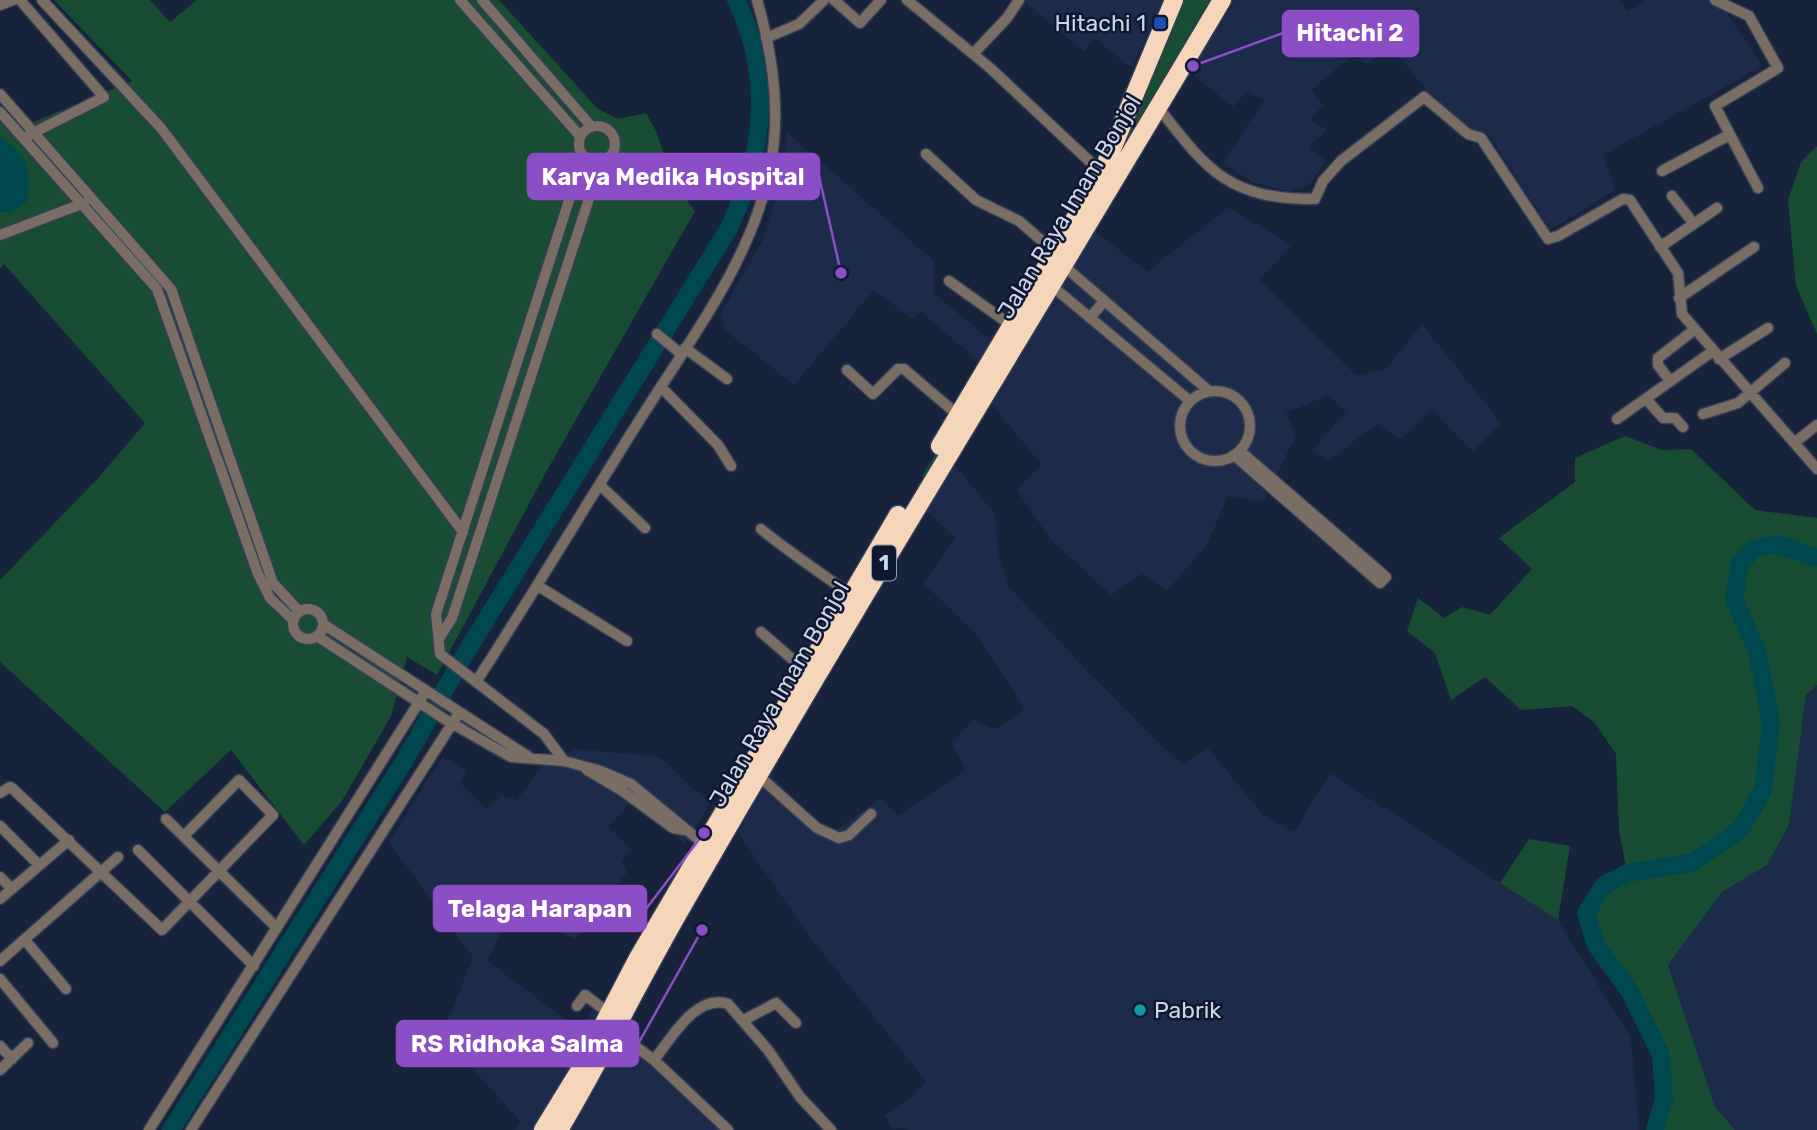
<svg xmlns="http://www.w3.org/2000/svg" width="1817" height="1130" viewBox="0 0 1817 1130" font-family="Rubik,sans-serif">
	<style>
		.built { fill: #1d2b4a }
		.green { fill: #184d34 }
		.water { fill: #00484f }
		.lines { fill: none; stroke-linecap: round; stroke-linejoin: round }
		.river { stroke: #00484f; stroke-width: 18 }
		.street-casing { stroke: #343f56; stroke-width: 13 }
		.highway-casing { stroke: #343f56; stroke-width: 21 }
		.street { stroke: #7a6d63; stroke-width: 10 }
		.highway { stroke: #f5d6bb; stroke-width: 18 }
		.transit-dot { fill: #1a4fb4; stroke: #0e1931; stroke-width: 2.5 }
		.culture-dot { fill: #0f9aa8; stroke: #0e1931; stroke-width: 2.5 }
		.labels { text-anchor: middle; stroke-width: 5; stroke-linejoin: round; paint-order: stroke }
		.shield { fill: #0e1931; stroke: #949db0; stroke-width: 2 }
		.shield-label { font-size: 21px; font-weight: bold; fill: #cdd5e6 }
		.poi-label { font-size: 23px; fill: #cdd5e6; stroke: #0e1931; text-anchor: end }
		.street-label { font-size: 23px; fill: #cdd5e6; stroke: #0e1931 }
		.leader { fill: none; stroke: #8b4ec7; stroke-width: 2.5 }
		.callout-dot { fill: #8b4ec7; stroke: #0e1931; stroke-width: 2.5 }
		.callout { fill: #8b4ec7; stroke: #8b4ec7; stroke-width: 2.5 }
		.callout-label { font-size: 24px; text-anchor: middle; font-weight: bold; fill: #fff }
	</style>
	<rect width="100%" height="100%" fill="#17223b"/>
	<path class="built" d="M1023,0H1163L1132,68L1095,39L1084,52Z
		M1235,0H1619L1628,11L1644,0H1710L1725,11L1762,66L1603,155L1615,190L1550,230L1486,131L1462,134L1392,48L1366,64L1354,54L1311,90L1323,105L1310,120L1327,130L1309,147L1326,161L1309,185L1286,191L1252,182L1223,162L1264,100L1247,91L1233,107L1190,72Z
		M787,132L934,261L933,293L996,344L980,362L921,312L913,319L874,290L794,385L722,328L726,323L719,317L762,241L783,176Z
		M1229,207L1291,246L1259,279L1356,375L1385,370L1422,324L1501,423L1473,451L1431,408L1401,439L1377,425L1326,461L1313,449L1346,412L1329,395L1286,413L1296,435L1264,501L1227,497L1208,543L1168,590L1142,574L1111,595L1050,539L1017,490L1041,464L990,402L1092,230L1148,271Z
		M955,465L995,514L998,553L1008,586L1085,669L1182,765L1208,748L1262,814L1294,832L1330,773L1558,920L1631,1038L1639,1130H908L906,1127L893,1130L884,1115L911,1099L926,1081L805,931L738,832L770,774L830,834L880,799L898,815L966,770L952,743L973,720L995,729L1025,710L977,634L923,583L956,538L922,508Z
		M1817,685V1130H1735L1715,1107L1668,965L1722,892L1767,865L1789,825L1806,695Z
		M575,749L660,757L710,804L685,844L632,801L608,827L632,849L621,861L627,872L575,940L534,919L523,924L508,917L488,961L579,1030L594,1005L651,1053L734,1130H515L520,1121L442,1035L473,957L389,842L442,757L467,770L460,783L487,810L501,795L517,800L542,766Z"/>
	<path class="green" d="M54,0H150L170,22L197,0H499L598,109L618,119L646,113L656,131L674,184L695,211L545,474L437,675L407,657L391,716L342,801L304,845L231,750L165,812L0,662V580L100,476L145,423L4,264L0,269V121L12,131L132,81Z
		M1174,0H1222L932,483L922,476L1056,253Z
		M1817,146V334L1796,286L1788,200L1801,162Z
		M1625,436L1662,450L1691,449L1755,510L1817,518V685L1806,695L1789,825L1767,865L1722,892L1668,965L1715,1107L1735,1130H1655L1664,1100L1661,1055L1630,992L1596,945L1586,913L1603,886L1627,873L1619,830L1616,754L1595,723L1572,706L1521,710L1485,677L1451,700L1435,653L1407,631L1418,598L1444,618L1462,607L1490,615L1532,569L1499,538L1575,482V458Z
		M1529,839L1570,846L1558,920L1500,883Z"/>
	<path class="water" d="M0,139C29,154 30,171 27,201L11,212H0Z"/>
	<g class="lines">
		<path class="river" d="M171,1130L403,763L468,649L729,228C764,154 773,76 736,0
			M1655,1130L1664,1100L1661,1055L1630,992L1596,945L1586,913L1603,886L1627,873L1691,863L1741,829L1763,790L1771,722L1757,651L1734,599L1739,566L1752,549L1777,544L1817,558"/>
		<defs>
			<path id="street" d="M20,0L104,97L29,135
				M42,0L161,128L463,532
				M460,0L580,136
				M482,0L591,126
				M834,0L860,23L881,0
				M907,0L989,67L1102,173
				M1715,0L1749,16L1778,68L1715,106L1758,188
				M0,5L13,0
				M766,38L799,24L824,0
				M973,54L1007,18L1019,0
				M0,94L171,289L273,583L299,611
				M1158,107C1208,171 1228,199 1315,199L1323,181L1341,161L1424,97L1468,134L1481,138L1548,239L1558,236L1623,199L1630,200L1678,273L1682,314L1817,469
				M0,112L157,289L258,574L270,598L293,620
				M579 144a18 18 0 1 1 36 0a18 18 0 1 1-36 0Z
				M926,154L976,200L1019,221L1056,253
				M1662,171L1729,135
				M1672,196L1694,224
				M0,235L84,203
				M1660,247L1717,208
				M1064,266L1209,391
				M949,281L1012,326
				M1052,286L1190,401
				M1679,298L1754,247
				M1090,318L1104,301
				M657,334L681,354
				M685,348L727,379
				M1719,359L1768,328
				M847,370L873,394L898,369H904L958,415
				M1670,381L1658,365V358L1694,330
				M661,387L718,445L731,466
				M1180 426a35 35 0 1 1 70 0a35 35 0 1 1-70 0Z
				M1646,399L1663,418H1675L1683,427
				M1703,414L1738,403L1785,363
				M1617,419L1713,351
				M1794,443L1817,425
				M1234,455L1380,583L1386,577L1240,451
				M600,485L645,528
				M761,529C790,553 820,572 851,595
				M538,586L627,641
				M293 624a15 15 0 1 1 30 0a15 15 0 1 1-30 0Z
				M323,624L529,757
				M761,632L806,671
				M317,636L446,720L511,757L564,761L601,771L631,784L704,844
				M440,637L452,618L601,162
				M476,682C532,596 584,508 639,421C687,344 750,263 769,173C782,116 773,55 757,0
				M564,761L544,734L440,654L436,614L583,157
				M587,770L624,792L673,828L684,830
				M759,776L817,828L839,838L849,835L871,814
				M0,793L10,787L13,789L162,930L273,815L239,780L184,836
				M166,819L277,928
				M0,826L39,865
				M138,850L254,966
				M0,877L12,889
				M0,899L69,840
				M25,940L66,989
				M0,961L118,857
				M0,979L53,1043
				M577,1006L585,995L610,1014
				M744,1020L776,1003L796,1023
				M615,1031L654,1060L728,1130
				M0,1046L12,1059
				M654,1060C671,1039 696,993 728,1004L768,1050L800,1097L831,1130
				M0,1070L28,1043
				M149,1130L426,691
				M191,1130L459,713"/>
			<path id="highway" d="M940,446L1102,173L1174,0
				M543,1130L578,1073L638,958L898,515
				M559,1130C603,1056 640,979 683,905C858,600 1043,302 1222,0"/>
		</defs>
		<use href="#street" class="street-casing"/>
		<use href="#highway" class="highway-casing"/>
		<use href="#street" class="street"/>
		<use href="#highway" class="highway"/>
	</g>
	<rect class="transit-dot" x="1153" y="16" width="14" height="14" rx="3.5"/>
	<circle class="culture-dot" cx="1140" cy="1010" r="7"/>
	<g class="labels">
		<rect class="shield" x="872" y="545.5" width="24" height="35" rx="5"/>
		<g class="shield-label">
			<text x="884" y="570">1</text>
		</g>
		<g class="poi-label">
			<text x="1146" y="31">Hitachi 1</text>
			<text x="1154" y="1018" text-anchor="start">Pabrik</text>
		</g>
		<g class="street-label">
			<text transform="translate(1069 207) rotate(-59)" y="8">Jalan Raya Imam Bonjol</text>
			<text transform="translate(779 694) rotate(-60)" y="8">Jalan Raya Imam Bonjol</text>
		</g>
	</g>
	<path class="leader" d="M1193 66L1283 33M841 273L819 176M704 833L646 909M702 930L638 1044"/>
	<g class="callout-dot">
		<circle cx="1193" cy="66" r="7"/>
		<circle cx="841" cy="273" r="7"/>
		<circle cx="704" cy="833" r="7"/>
		<circle cx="702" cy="930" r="7"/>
	</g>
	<g class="callout">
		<rect x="1283" y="11" width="135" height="45" rx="7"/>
		<rect x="528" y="154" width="291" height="45" rx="7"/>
		<rect x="434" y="886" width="212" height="45" rx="7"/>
		<rect x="397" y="1021" width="241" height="45" rx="7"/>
	</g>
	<g class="callout-label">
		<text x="1350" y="41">Hitachi 2</text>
		<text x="673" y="185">Karya Medika Hospital</text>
		<text x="540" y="917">Telaga Harapan</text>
		<text x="517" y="1052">RS Ridhoka Salma</text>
	</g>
</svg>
